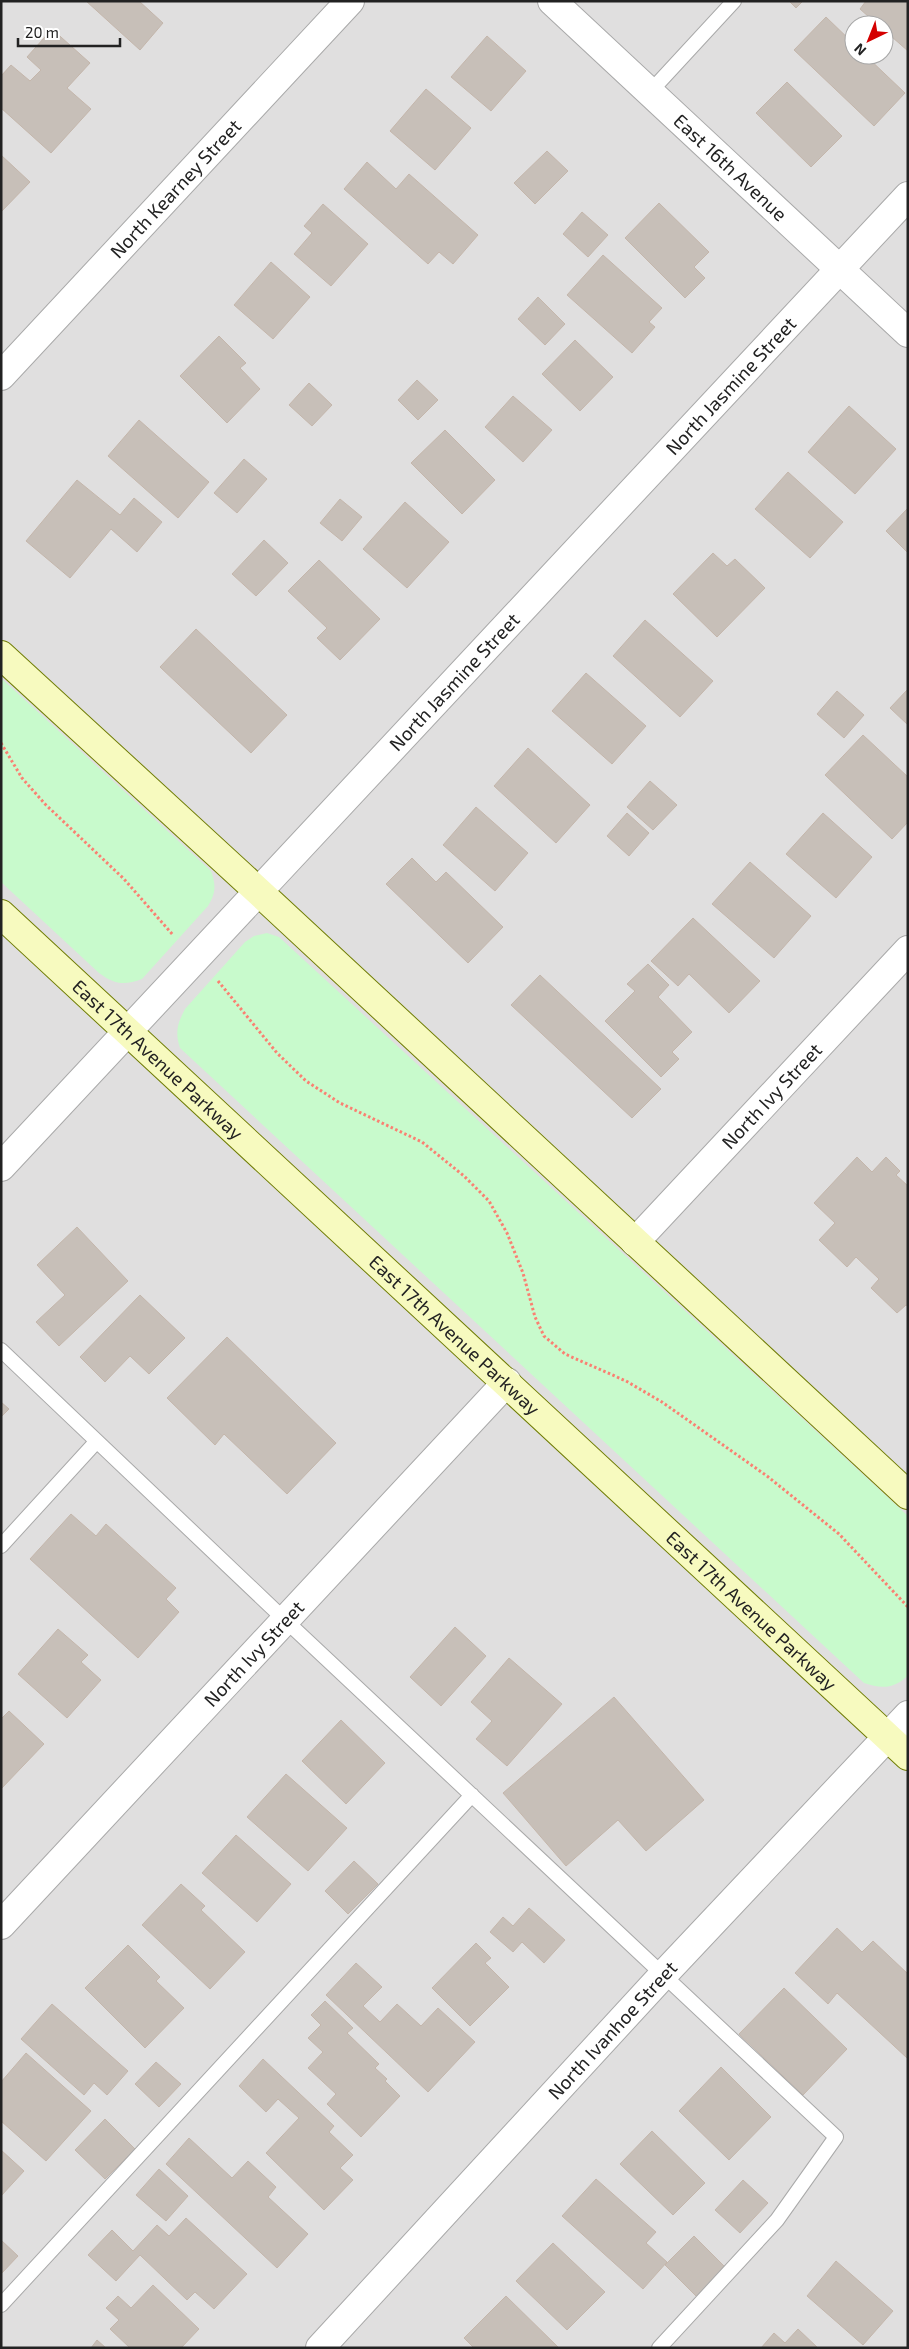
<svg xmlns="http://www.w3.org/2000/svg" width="909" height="2349" viewBox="0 0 909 2349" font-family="'Exo 2',sans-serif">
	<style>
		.residential { fill: #e0dfdf; fill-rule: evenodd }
		.park { fill: #c8facc }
		.building { fill: #c7bfb8; stroke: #c4b6ab }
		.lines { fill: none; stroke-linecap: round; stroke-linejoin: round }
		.lane-casing { stroke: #a9a9a9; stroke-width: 16 }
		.street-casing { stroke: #a9a9a9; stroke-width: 30 }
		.secondary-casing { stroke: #707d05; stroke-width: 30 }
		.path { stroke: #fa8072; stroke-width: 3; stroke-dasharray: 2.5 2.5; stroke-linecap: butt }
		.lane { stroke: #fff; stroke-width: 14 }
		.street { stroke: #fff; stroke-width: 28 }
		.secondary { stroke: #f7fabf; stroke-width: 28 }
		.labels { text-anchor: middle; stroke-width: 4; stroke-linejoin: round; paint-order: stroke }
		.street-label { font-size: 19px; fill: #222; stroke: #fff }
	</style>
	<rect width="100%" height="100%" fill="#f2efe9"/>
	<path class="residential" d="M1,1H908V2348H1ZM854,25H884V55H854Z"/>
	<path class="park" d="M1,678L211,871C216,885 216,893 208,906L142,979C124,986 114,984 99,973L1,882Z
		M267,933L279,937L908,1516V1675C895,1689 881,1689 864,1683L180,1048C175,1033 177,1024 185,1009L245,942L254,936Z"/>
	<path class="building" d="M86,1H139L163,23L140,50Z
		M789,1H803L796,8Z
		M866,1H908V51L884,30V25H878L860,9Z
		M826,17L854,44V55H865L905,93L874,126L794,50Z
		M52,29L90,63L67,88L91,109L51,153L1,108V76L11,65L30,81L41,70L27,57Z
		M487,36L526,71L491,111L451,77Z
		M787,82L842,136L811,167L756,113Z
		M426,89L471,128L435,170L390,131Z
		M547,151L568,171L535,204L514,183Z
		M1,155L30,182L1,212Z
		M367,162L396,189L409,174L478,235L453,264L439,252L428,264L344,189Z
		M659,203L709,252L694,267L705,278L685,298L625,238Z
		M323,204L368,244L331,286L294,254L312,233L304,226Z
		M582,212L608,235L588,257L563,234Z
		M603,255L662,308L649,322L655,327L632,353L567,295Z
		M271,262L310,297L273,339L234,305Z
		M538,297L565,324L545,345L518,319Z
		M219,336L246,363L240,368L260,389L227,423L180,376Z
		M575,340L613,377L580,411L542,374Z
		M417,380L438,400L418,420L398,400Z
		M309,383L332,405L312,426L289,405Z
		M513,396L552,430L523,462L485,427Z
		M849,406L896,449L855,494L808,452Z
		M139,420L209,482L178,518L108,456Z
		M445,430L495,480L462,514L411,463Z
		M244,459L267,479L237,513L214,493Z
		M788,472L843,522L810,558L755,509Z
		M77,480L120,515L134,498L162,522L137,552L111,529L70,578L26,541Z
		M340,499L362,517L342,541L320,523Z
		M405,502L449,542L407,588L363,549Z
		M908,508V553L886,531Z
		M264,540L288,563L256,596L232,574Z
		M713,553L727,566L735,559L765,588L717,637L673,594Z
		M319,560L380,619L340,660L317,638L327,628L288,591Z
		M645,620L713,681L680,717L613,656Z
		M196,629L287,715L251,753L160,667Z
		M586,673L646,726L612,764L552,711Z
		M908,689V725L890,708Z
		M837,691L864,715L844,738L817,714Z
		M863,735L908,777V822L892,839L825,775Z
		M528,748L590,805L556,843L494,786Z
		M650,781L677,805L653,830L627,807Z
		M476,807L528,853L495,891L443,845Z
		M627,813L649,833L629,856L607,836Z
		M823,813L872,857L836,898L786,854Z
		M412,858L436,882L446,872L503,927L468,963L386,884Z
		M750,862L811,916L774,958L712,904Z
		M693,918L760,981L729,1013L689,974L678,986L651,961Z
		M648,964L669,985L658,997L692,1032L672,1052L679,1059L661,1077L605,1021L635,991L627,984Z
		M540,975L661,1089L632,1118L511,1005Z
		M857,1157L872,1172L886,1157L900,1171L896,1175L908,1186V1306L906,1305L897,1313L871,1288L879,1279L856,1257L847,1267L819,1240L835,1223L814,1203Z
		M77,1227L128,1281L59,1346L36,1322L65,1295L37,1265Z
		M140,1295L185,1338L149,1374L130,1356L105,1382L80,1357Z
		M227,1337L336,1443L287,1494L224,1434L215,1445L167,1398Z
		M1,1402L9,1409L1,1417Z
		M71,1514L96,1536L106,1524L176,1588L166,1599L179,1612L138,1658L30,1559Z
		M455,1627L486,1656L441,1706L410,1677Z
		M58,1629L88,1655L81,1662L101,1680L67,1718L18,1674Z
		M509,1658L562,1704L507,1766L476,1739L492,1721L471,1702Z
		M614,1697L704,1800L646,1851L618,1820L566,1866L503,1793Z
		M9,1711L44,1744L1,1789V1719Z
		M341,1720L385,1763L346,1804L302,1761Z
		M286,1774L347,1828L308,1871L247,1817Z
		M236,1835L291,1884L257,1922L202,1873Z
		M354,1861L378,1884L348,1914L325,1891Z
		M181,1884L205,1906L201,1910L245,1952L210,1989L142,1925Z
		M529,1908L565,1940L544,1963L522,1942L513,1952L490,1932L503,1917L513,1926Z
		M837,1928L862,1952L873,1941L908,1974L907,2058L837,1993L828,2004L795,1973Z
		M476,1943L491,1958L485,1963L509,1987L470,2026L432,1988Z
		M128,1945L160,1977L156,1981L184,2008L145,2048L85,1988Z
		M356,1963L382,1987L363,2006L380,2022L397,2004L421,2026L438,2008L475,2042L428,2092L326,1995Z
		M784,1988L847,2049L803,2095L739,2034Z
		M325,2001L353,2028L347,2033L379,2064L375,2068L387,2079L385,2081L400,2096L361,2137L327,2104L336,2094L308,2068L323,2052L308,2038L321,2025L311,2015Z
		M52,2004L128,2071L107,2095L94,2083L84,2095L21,2039Z
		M26,2053L91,2111L46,2161L1,2121V2082Z
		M263,2059L334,2126L329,2132L353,2155L340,2168L353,2180L324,2210L266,2153L299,2118L278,2099L266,2112L239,2086Z
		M156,2062L181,2084L159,2107L135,2084Z
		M721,2067L771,2117L729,2160L679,2111Z
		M105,2119L135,2149L105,2179L75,2150Z
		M652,2131L705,2183L673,2215L620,2164Z
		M189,2138L232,2178L248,2161L276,2187L268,2197L308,2234L277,2268L166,2164Z
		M1,2150L24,2171L1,2196Z
		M159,2169L188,2196L166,2221L136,2195Z
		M596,2179L656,2232L646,2243L667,2262L643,2289L562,2216Z
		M743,2180L768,2203L740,2233L715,2210Z
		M186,2218L247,2274L214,2309L195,2292L187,2300L140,2255L116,2281L88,2255L112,2230L133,2251L157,2225L169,2236Z
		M694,2236L727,2269L698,2298L665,2265Z
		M1,2240L18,2256L1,2274Z
		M553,2243L605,2292L567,2330L516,2281Z
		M836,2261L893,2311L863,2345L807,2296Z
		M153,2285L199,2329L181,2348H130L110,2329L119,2320L106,2308L118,2296L131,2308Z
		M506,2296L558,2347L557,2348H474L464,2338Z
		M798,2329L818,2348H761L774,2333L785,2343Z
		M97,2340L106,2348H91Z"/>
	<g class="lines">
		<defs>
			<path id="lane" d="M650,92L734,1
				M1,1350L285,1620L836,2137L777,2220L659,2348
				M1,1546L96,1442
				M1,2305L472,1795"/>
			<g id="street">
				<path id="s1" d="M552,1L908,333"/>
				<path id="s2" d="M1,376L350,1"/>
				<path id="s3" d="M1,1167L908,196"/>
				<path id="s4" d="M635,1242L908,950"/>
				<path id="s5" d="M1,1925L507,1382"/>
				<path id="s6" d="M320,2348L664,1974L908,1715"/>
			</g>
			<g id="secondary">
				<path d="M1,655L259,892L908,1495"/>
				<path id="s7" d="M1,914L908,1756"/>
			</g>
		</defs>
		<use href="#lane" class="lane-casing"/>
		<use href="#street" class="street-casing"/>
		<use href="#secondary" class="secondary-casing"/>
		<path class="path" d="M1,743L22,778L45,804L124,879L173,935
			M218,981L277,1053L306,1081L340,1103L422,1142L464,1176L489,1201L507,1233L523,1273L535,1317L544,1336L565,1354L626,1381L662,1402L767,1476L839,1534L908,1607"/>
		<use href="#lane" class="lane"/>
		<use href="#street" class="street"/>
		<use href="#secondary" class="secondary"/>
	</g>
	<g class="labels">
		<g class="street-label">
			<text dy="7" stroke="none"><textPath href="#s1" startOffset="244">East 16th Avenue</textPath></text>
			<text dy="7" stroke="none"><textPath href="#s2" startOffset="256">North Kearney Street</textPath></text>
			<text dy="7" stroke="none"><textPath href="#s3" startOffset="1069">North Jasmine Street</textPath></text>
			<text dy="7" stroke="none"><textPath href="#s3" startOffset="664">North Jasmine Street</textPath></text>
			<text dy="7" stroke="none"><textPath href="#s7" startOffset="214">East 17th Avenue Parkway</textPath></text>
			<text dy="7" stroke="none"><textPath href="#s4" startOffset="200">North Ivy Street</textPath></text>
			<text dy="7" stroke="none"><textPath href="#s7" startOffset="619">East 17th Avenue Parkway</textPath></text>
			<text dy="7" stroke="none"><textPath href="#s7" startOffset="1024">East 17th Avenue Parkway</textPath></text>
			<text dy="7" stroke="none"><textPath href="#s5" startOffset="371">North Ivy Street</textPath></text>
			<text dy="7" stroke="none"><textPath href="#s6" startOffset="432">North Ivanhoe Street</textPath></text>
		</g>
	</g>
	<rect width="909" height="2349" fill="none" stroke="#222222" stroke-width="5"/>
	<g transform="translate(869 40) rotate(223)"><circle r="24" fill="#ffffff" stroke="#a7a7a7"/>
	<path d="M0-4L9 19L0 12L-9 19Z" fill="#d40000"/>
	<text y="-8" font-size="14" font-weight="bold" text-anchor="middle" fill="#222222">N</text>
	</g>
	<path d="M18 38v8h102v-8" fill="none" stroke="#222222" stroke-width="2.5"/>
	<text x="25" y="38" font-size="15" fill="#222222" stroke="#ffffff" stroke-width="4" paint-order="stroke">20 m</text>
</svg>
